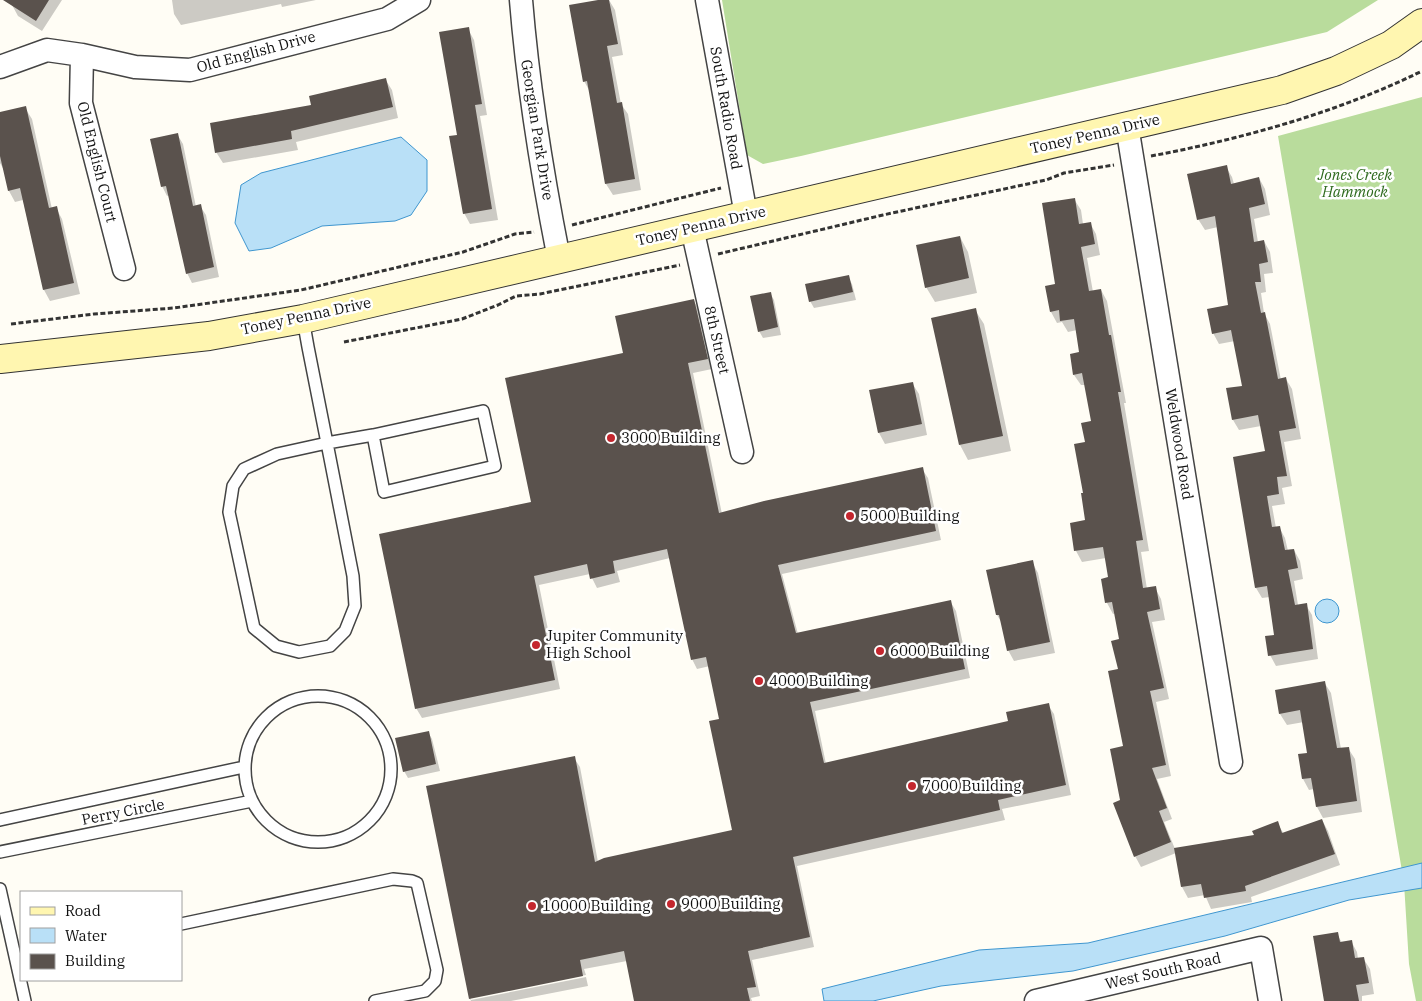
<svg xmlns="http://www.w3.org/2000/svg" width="1422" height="1001" viewBox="0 0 1422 1001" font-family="'IBM Plex Serif',serif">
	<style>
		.forest { fill: #b9dc9c }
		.water { fill: #b9e0f7; stroke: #3f96cf }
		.shadow { fill: #0003 }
		.building { fill: #5a524d }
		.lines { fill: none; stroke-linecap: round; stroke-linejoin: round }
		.lane-casing { stroke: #444; stroke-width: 14 }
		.street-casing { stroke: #444; stroke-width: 25 }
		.secondary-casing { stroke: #333; stroke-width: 30 }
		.path { stroke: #333; stroke-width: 3; stroke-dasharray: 5 2.5; stroke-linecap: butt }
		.lane { stroke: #fff; stroke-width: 11 }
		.street { stroke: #fff; stroke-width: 22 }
		.secondary { stroke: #fff6b0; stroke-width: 28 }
		.poi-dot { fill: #c4262e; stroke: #fff; stroke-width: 2 }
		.labels { text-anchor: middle; stroke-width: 5; stroke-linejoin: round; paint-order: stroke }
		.street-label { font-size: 15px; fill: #111; stroke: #fff }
		.park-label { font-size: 15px; font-style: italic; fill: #2f6b1f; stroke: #fff }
		.poi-label { font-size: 15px; fill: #111; stroke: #fff; text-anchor: start }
	</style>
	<rect width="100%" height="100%" fill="#fffdf5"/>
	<path class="forest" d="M722,0H1378L1327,32L801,156L763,164L747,155Z
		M1422,97V1001H1416L1409,964L1404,883L1278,136Z"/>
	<path class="water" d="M401,137L427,160V191L411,215L395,221L322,226L271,248L249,251L235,223L241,185L261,173Z
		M1315 611a12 12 0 1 1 24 0a12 12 0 1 1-24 0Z
		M1422,863V888L1349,900L1225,936L1073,971L941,986L873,1001H824L822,989L979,950L1088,943Z"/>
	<path class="shadow" d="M15,0H62L42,31L18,16L12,5Z
		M172,0H316L282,7L281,4L181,25L174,14Z
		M605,0H609L615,10L623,55L612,57L621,104L628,114L641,190L613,195L606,184L590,92L584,81Z
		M468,29L474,40L487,115L480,116L498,220L470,224L464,213L458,136Z
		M385,79L392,90L398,118L296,142L298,150L223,163L216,152L312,106Z
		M25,108L32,119L52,209L56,208L62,219L80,294L50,301L44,290L23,200L15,202L9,191L4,170L0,163V114Z
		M177,134L183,144L196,207L200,206L206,215L219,277L192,283L187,273L169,195L167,196L162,186Z
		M1226,167L1232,177L1234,184L1259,178L1265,189L1270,215L1254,219L1258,242L1264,241L1270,252L1273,273L1264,274L1266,292L1261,293L1264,313L1270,324L1281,380L1286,379L1292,389L1301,439L1284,442L1292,486L1282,488L1285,504L1272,506L1276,528L1279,527L1285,538L1288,551L1294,550L1300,561L1303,579L1294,581L1298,605H1306L1312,615L1318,659L1276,666L1270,655L1276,636L1270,597L1262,598L1256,588L1266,452L1261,426L1239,430L1233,420L1243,387L1235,341L1219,344L1213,333L1230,306L1218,227L1205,230L1198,219Z
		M1074,199L1081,210L1083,224L1090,223L1096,234L1100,255L1087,258L1093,292L1101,290L1107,301L1126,403H1124L1149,551L1141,552L1147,589L1155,588L1161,599L1165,620L1152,622L1169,699L1156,702L1171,776L1157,779L1172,819L1164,822L1175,849L1256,836L1277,823L1284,834L1322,820L1328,831L1340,865L1251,897L1252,902L1211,909L1205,895L1188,898L1182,887L1176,853L1141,867L1135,856L1122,801L1124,747L1119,670L1120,640L1116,613L1113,614L1107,603L1103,580L1110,578L1106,558L1082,562L1076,551L1071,524L1087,521L1085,494L1086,443L1093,422L1086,385H1081L1074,375L1081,353L1077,330L1068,332L1062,322L1057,323L1051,312Z
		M960,237L968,252L977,293L935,302L926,287Z
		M848,277L852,284L856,300L814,308L810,301Z
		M770,293L774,300L781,335L763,338L759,331Z
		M694,301L699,310L712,369L693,373L722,514L922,469L928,478L941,540L782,574L798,634L950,601L956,611L970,678L815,711L826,764L1010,722L1048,705L1054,714L1071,795L1002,809L1005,820L797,866L814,947L752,960L760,996L751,998L752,1001H635L627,961L584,969L586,975L471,997V1000L586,977L588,986L511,1001H471L470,998L574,758L580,767L598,862L733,831L721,720L710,666L697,669L692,659L670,558L617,571L620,582L597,588L590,574L539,585L560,689L422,718L416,708L532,503L624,354Z
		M975,310L984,324L1011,451L968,460L960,445L933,319Z
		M912,383L919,394L927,435L885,444L879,433Z
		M1032,562L1038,573L1055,653L1014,661L1008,650L1003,625L997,615Z
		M1324,682L1331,693L1341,749L1348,748L1355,759L1362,812L1323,818L1317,807L1314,789L1309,790L1303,779L1309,754L1304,722L1287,725L1280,714L1276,691Z
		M428,732L432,739L440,771L408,778L404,771Z
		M1337,934L1342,943L1351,941L1357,952L1358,959L1363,958L1370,969L1374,994L1362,996V1001H1325Z"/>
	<path class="building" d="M3,0H49L36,21Z
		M598,0H609L618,44L607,46L617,103L622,102L635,179L605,184L587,81L583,82L569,5Z
		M469,27L482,104L475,105L492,209L463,214L449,136L457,135L439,32Z
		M386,78L393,107L291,131L292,139L215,153L210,123L311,105L309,96Z
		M26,106L49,208L57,206L74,283L43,290L20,188L8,191L0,156V112Z
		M178,133L193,206L201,204L214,267L186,274L166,186L161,187L150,139Z
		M1227,165L1231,184L1259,177L1265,204L1249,208L1254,242L1264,240L1268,262L1259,264L1261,282H1255L1261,313L1265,312L1278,379L1286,377L1296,428L1279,431L1287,476L1277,477L1279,494L1267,496L1272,527L1280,526L1285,550L1294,549L1298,568L1288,570L1295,605L1307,603L1313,649L1268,656L1265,636L1274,635L1267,586L1255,588L1233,457L1265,451L1258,415L1232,420L1226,388L1242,386L1231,330L1212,334L1207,309L1228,305L1215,216L1197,220L1187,174Z
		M1075,198L1079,224L1091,222L1095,244L1081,247L1089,291L1101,289L1109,335H1111L1121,392H1118L1143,540L1136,541L1143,588L1156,586L1160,609L1147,612L1164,688L1150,691L1166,765L1152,768L1167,808L1159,811L1171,842L1134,857L1113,803L1120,800L1110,749L1123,746L1108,671L1118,669L1111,641L1119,639L1112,602L1105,603L1101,579L1108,577L1103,547L1074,551L1070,523L1085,520L1081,493H1083L1074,444L1085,442L1081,423L1091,421L1082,373L1073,375L1070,354L1079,352L1074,319L1060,321L1059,310L1050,312L1045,286L1055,284L1042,203Z
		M960,236L969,278L925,288L916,245Z
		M849,275L853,292L809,302L805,284Z
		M771,292L778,327L758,332L750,296Z
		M694,299L708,359L688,363L719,513L764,501L923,467L936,531L778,565L796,633L951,600L965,669L810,702L824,763L1008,721L1006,712L1049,703L1066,785L998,800L1000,810L793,857L810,937L748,951L756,987L747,988L750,1001H634L624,951L580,960L583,976L469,999L426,786L575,756L595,862L604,858L732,830L709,721L719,719L706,657L691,660L667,549L613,561L615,573L590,579L587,564L534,576L555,680L415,709L379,534L531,502L505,378L623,353L615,316Z
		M976,308L1003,436L959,445L931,318Z
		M913,382L922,424L878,433L869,390Z
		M1033,560L1050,642L1007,651L999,615H996L986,570Z
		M1325,681L1337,748L1349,747L1357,801L1316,807L1311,778L1302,779L1298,754L1307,753L1300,710L1279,714L1275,690Z
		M429,731L436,764L403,772L395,738Z
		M1322,819L1335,854L1245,886L1246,891L1204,898L1201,884L1181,887L1174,848L1254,835L1252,831L1278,821L1282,833Z
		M1338,932L1340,942L1352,940L1355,958L1364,957L1369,983L1356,985L1359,1001H1324L1313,936Z"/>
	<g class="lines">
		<defs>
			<path id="lane" d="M303,319L308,347L327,443L353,576L355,606L345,631L330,646L299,652L276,646L254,628L229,512L233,486L244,469L277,454L327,443L373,435L483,411L495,466L384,492L373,435
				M245 769a73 73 0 1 1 146 0a73 73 0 1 1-146 0Z
				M0,820L244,767
				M0,852L252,801
				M0,889L25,1001
				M181,924L393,879L412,881L417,883L437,970L435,981L425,991L375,1001"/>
			<path id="street" d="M521,0C528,87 542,173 559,259
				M707,0L746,215
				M82,55L81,103L124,269
				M0,67L47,50L82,55L135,67L190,70L387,19L419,0
				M1127,126L1231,762
				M692,228L742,452
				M1036,1001L1261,948L1270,1001"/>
			<path id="secondary" d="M0,359L209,336L303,319L1282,90L1336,71L1391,45L1422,23"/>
		</defs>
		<use href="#lane" class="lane-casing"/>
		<use href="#street" class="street-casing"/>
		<use href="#secondary" class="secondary-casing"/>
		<path class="path" d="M1151,156C1242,139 1339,112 1422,71
			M572,225L721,188
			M718,254L883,215L1046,180L1064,173L1114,165
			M11,324L94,314L174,308L301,290L463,252L515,234L534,232
			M344,342L462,319L498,305L516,296L540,294L680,265"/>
		<use href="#lane" class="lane"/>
		<use href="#street" class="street"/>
		<use href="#secondary" class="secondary"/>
	</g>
	<g class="poi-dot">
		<circle cx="611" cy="438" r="5"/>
		<circle cx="850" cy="516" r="5"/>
		<circle cx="536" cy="645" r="5"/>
		<circle cx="880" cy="651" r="5"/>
		<circle cx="759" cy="681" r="5"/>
		<circle cx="912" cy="786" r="5"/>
		<circle cx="671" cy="904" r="5"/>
		<circle cx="532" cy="906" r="5"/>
	</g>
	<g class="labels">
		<g class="street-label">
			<text transform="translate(256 52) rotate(-15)" y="5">Old English Drive</text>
			<text transform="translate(726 108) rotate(80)" y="5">South Radio Road</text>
			<text transform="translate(537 130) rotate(81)" y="5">Georgian Park Drive</text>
			<text transform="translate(1095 134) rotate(-13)" y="5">Toney Penna Drive</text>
			<text transform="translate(97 162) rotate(76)" y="5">Old English Court</text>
			<text transform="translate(701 226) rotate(-13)" y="5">Toney Penna Drive</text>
			<text transform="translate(306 316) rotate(-12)" y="5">Toney Penna Drive</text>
			<text transform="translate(717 340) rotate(77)" y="5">8th Street</text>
			<text transform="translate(1179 444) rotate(81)" y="5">Weldwood Road</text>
			<text transform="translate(123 812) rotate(-11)" y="5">Perry Circle</text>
			<text transform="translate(1163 971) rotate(-13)" y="5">West South Road</text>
		</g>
		<g class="park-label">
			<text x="1355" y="180">Jones Creek<tspan x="1355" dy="17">Hammock</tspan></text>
		</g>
		<g class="poi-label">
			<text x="621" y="443">3000 Building</text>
			<text x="860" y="521">5000 Building</text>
			<text x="546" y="641">Jupiter Community<tspan x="546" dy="17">High School</tspan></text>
			<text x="890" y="656">6000 Building</text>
			<text x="769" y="686">4000 Building</text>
			<text x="922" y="791">7000 Building</text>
			<text x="681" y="909">9000 Building</text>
			<text x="542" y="911">10000 Building</text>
		</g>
	</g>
	<rect x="20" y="891" width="162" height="90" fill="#ffffff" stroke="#a0a0a0"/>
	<rect x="30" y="907" width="25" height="8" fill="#fff6b0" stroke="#a0a0a0"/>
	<text x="65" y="916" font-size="15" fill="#111111">Road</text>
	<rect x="30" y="928" width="25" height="15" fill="#b9e0f7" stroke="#a0a0a0"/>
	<text x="65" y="941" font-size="15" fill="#111111">Water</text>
	<rect x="30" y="954" width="25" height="15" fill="#5a524d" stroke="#a0a0a0"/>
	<text x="65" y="966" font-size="15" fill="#111111">Building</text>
</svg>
